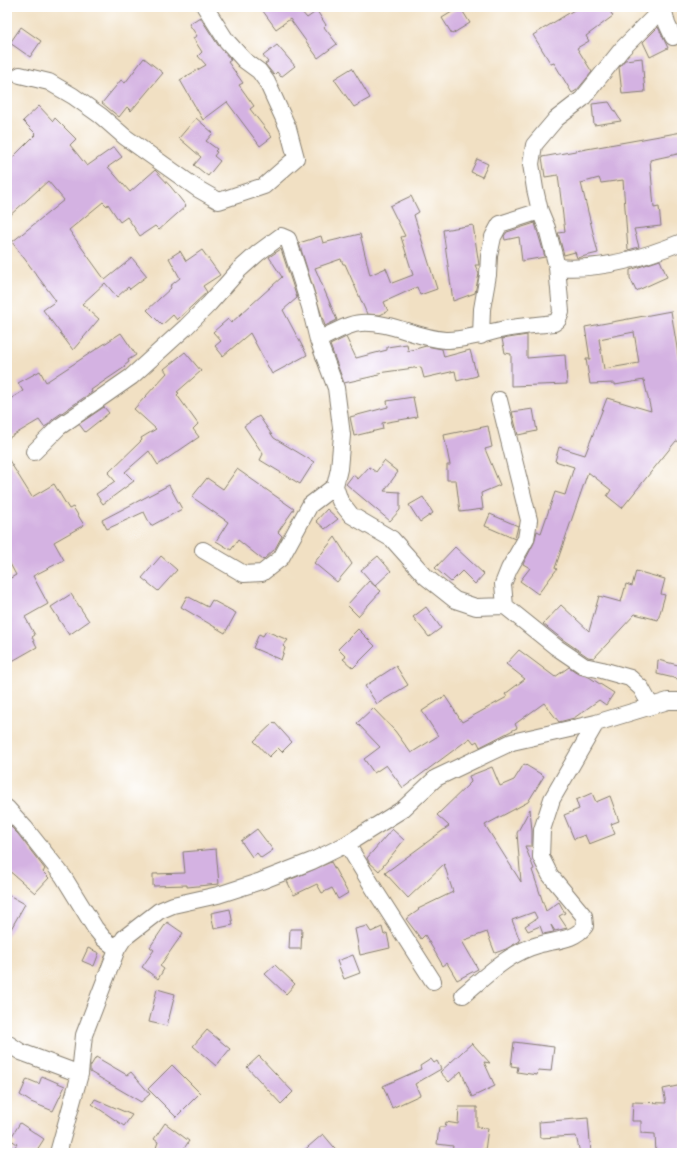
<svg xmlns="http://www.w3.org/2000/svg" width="689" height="1160" viewBox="0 0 689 1160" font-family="'Patrick Hand',sans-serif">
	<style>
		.building { fill: #d4b2e2; fill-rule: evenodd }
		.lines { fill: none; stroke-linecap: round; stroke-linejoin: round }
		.street-casing { stroke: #867e70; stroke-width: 18 }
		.street { stroke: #fff; stroke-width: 16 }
	</style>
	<rect width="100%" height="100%" fill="#fff"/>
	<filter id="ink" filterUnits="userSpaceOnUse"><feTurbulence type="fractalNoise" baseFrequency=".025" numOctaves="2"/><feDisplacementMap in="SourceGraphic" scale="8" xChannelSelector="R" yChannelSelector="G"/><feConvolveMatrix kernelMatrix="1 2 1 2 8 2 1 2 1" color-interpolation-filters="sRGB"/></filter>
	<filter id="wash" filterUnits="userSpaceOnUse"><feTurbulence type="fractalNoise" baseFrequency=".012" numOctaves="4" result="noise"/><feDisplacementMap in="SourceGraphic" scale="16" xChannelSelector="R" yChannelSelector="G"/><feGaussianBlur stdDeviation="0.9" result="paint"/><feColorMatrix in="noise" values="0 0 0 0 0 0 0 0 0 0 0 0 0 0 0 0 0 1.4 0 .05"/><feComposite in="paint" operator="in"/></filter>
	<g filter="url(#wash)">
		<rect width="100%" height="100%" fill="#f1e0c3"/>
		<g id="blocks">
			<path class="building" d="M260,7H307L301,11L307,18L317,11L326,25L324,27L337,44L318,58L290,19L276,29Z
				M460,7L470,23L452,34L442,18Z
				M579,7H607L613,16L586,36L589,41L577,48L592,72L577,90L572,93L554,63L551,64L533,35Z
				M200,17L218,45L231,60L228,62L243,83L239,85L254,106L250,109L272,137L260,146L227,102L203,120L180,80L206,65L198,56L202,52L193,38L197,36L189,24Z
				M21,27L41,41L30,57L10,43Z
				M658,27L668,48L650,57L643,42Z
				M277,45L295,66L281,77L277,72L274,75L265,64L268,62L263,56Z
				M144,58L163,73L131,111L127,107L119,117L102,103L121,80L125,83Z
				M642,58L645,92L622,94L619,67L625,60Z
				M352,68L370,98L354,107L334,79Z
				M609,102L621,121L594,125L592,104Z
				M39,106L53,121L55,118L76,139L70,145L87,166L114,147L122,157L108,167L130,192L155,170L171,187L186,206L159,230L155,226L140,236L127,217L120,222L108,204L107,206L103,202L69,230L105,280L132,258L147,276L130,289L128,287L117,297L105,283L82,304L99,319L73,350L43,310L56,301L12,242L64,200L48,181L7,218V163L36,134L23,121Z
				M196,118L213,133L206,141L217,149L215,151L217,152L214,156L220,161L208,176L194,165L201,157L179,138Z
				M682,132V153L650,160L654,208L659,207L661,226L634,229L639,247L628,250L623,180L601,183L599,178L581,183L598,253L577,258L575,252L564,255L558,233L565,232L558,175L545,177L542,157Z
				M477,159L488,164L482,177L471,172Z
				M411,196L419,212L414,215L437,289L420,295L417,287L384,302L388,311L380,315L367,314L345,264H343L341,259L315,268L337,320L325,326L299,243L321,236L323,243L360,234L370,275L386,268L392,283L413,275L401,237L405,236L390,206Z
				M535,223L545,257L522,261L519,237L505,240L504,236L507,232Z
				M473,225L479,265H475L479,274L475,293L453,301L443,230Z
				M281,249L297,298L283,310L307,355L272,374L250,333L223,356L215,346L221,341L213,332L228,319L231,323L282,277L269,257Z
				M202,250L220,275L203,286L207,292L177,320L173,315L162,325L147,310L171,288L170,286L180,278L169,258L180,251L186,261Z
				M660,260L667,277L636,291L630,278V270Z
				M671,311L679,360L682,361V442L676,441L622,508L607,496L611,490L588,472L555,568L557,569L538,594L520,581L530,568L523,564L534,543L537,531L541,533L555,492L565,495L574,467L555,461L559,447L585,455L607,398L651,411L644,380L615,385V383L590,384L586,359H590L585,327ZM634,332L639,363L604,369L599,339Z
				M121,333L136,355L128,360L129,362L124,366L125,367L91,390L92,392L53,419L48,425L44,427L39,420L7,439V401L23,391L18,383L40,371L46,382Z
				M527,335V358L565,355L567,384L511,386V354L505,353L502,339Z
				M346,337L356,358L387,350V347L407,344L408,351L426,346L442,349L444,357L470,350L477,376L457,381L455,371L424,378L421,367L378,373L379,375L344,383L330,345Z
				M185,352L201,371L177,392L179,393L177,395L198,424L193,429L199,437L158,465L149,451L125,472L134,481L103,504L96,494L115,481L108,473L142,440L141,438L156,429L134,409L167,373L164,369Z
				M413,397L417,417L382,423L383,429L354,436L350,417L388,407L387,401Z
				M104,407L109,413L85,432L79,424Z
				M533,409L537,431L518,435L512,412Z
				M259,416L274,438L314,462L300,484L260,460L263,454L244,426Z
				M488,426L492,447L485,449L500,485L481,493L483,509L460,512L456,480H447V465H450L444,435Z
				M7,457L32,497L54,484L69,509L73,507L84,525L54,542L64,560L33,576L48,604L25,617L35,635L32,637L37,647L7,664V580L16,575L7,558Z
				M384,461L398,472L384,491L400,492V510L390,521L346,484L353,475L358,479L369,467L376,472Z
				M237,469L294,509L278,532L282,536L275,549L263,560L238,540L231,550L216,541L228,522L192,497L207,478L223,489Z
				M169,485L182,509L151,526L144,512L107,529L102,520Z
				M423,497L433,513L420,522L409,505Z
				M327,509L338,519L325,529L316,521Z
				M490,514L518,526L515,539L485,526Z
				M335,537L352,564L337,582L314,563Z
				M455,547L484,574L475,584L462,571L451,582L435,568Z
				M161,556L177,570L158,591L142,578Z
				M378,556L391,571L375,586L361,570Z
				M636,571L665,579L661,594L665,595L658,620L635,614L594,658L588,657L562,639L543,624L561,605L589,631L599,596L621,602L626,584L632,586Z
				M369,581L381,591L358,616L347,605Z
				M71,594L89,621L69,635L51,607Z
				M187,596L208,607L212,600L236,613L225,633L181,607Z
				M426,607L441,628L429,637L413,617Z
				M358,629L375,646L353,668L343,659L346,657L338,649Z
				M266,631L288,640L283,646L285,648L281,660L253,648L259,634L263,636Z
				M519,650L555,677L569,667L579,674L589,677L614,693L606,705L599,700L574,718L559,722L544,703L515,724L517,728L480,747L477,741L474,743L470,738L403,788L386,765L374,773L364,759L380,747L357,723L373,708L395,731L411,753L438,736L422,711L445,696L462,722L507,697L505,694L525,679L506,664Z
				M658,660L682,666V680L657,674Z
				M396,666L408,685L377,704L365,686Z
				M274,722L292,742L282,752L278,748L269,757L254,741Z
				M524,764L544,776L528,802L485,825L521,882L517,833L530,809L532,831V846H525L534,869L532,870L546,911L559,902L565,913L559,916L567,928L555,931L551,925L554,932L543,934L540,926L528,931L525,926L537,918L534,912L512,920L520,941L506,949L495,953L487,932L462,941L478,969L457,980L447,963L443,966L425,935L421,939L406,919L419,910L418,909L453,892L444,864L408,898L385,873L449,826L437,815L471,782L469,776L492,767L500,786L514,780Z
				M592,793L596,802L610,796L619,821L611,824L615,834L589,844L585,835L574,839L564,815L579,809L576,800Z
				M7,823L18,834L45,869L43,872L49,878L35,893L7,869Z
				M257,829L273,850L261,858L257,853L252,857L241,841Z
				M392,829L404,840L379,871L369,862L367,858Z
				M216,849L219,884L187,887V885L153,886V874L185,873L183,852Z
				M331,862L348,893L338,899L332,888L322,893L317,884L294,895L287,881Z
				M7,894L25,904L7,936Z
				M230,909L233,925L214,929L211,913Z
				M167,922L183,933L160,966L164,969L158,979L142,967L154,950L150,947Z
				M367,926L371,932L382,927L384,935L387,933L390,948L360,955L355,929Z
				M290,929H302L301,949H289Z
				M88,948L99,953L94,966L82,961Z
				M353,955L360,973L344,979L337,961Z
				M275,965L295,984L286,994L265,974Z
				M157,989L175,994L167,1026L149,1022Z
				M207,1030L230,1049L216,1066L193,1046Z
				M514,1042L554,1047L551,1071L538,1070L537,1075L517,1072L518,1067L511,1066Z
				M472,1043L490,1063L484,1062L495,1086L472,1097L461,1071L449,1082L440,1072Z
				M259,1056L293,1092L281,1104L247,1067Z
				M96,1057L127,1075L131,1072L150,1094L141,1102L90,1072V1067Z
				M431,1059L434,1063L437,1061L441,1069L415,1084L420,1095L392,1108L383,1086L421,1069L420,1066Z
				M172,1065L200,1093L176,1117L148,1089Z
				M42,1076L65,1086L53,1111L31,1102L20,1095L27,1079L39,1084Z
				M682,1085V1153H656L655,1134L641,1133V1121H632L633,1102L666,1103L663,1089Z
				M95,1099L132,1115L124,1126L92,1104Z
				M459,1107H477V1127L488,1128L485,1151L469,1149V1153H452L453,1146L437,1144L439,1127H445L446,1122L458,1124Z
				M588,1118L591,1153H580L576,1136L540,1138L539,1122Z
				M20,1123L44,1139L35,1153H10L17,1144L10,1139Z
				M165,1123L189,1141L181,1153H163L156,1148L158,1142L154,1139Z
				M323,1134L339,1153H301Z"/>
		</g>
	</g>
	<g filter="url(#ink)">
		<use href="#blocks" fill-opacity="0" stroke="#867e70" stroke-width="1"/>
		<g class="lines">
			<defs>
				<path id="street" d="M663,7L667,24L673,37
					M663,8L622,49L582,99L556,119L534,145L531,164L535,189L540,211L547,228L557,267C599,271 643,258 682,242
					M20,75L49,82L73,96L101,116L125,137L198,189L219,201L264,186L296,158L288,128L267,82L259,71L244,60L226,40L205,7
					M481,336L482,309L488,275L489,256L493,237L500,224L540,211
					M318,340C332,334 346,324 361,323C390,321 416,338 445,340C466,340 485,333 505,329C521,326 537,325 554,323L558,320L561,312L557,267
					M499,400L529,520L526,539L509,569L503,584L505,606
					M34,452L59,427L131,377L186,327L209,304L239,270L258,253L281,236L288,239L310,307L318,340L336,388L342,435L339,469L335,486L340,501L351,515L392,539L426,577L455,600L476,607L505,606L556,647L584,666L602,670L630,678L641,688L651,706
					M203,550L244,574L262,573L281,558L310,505L335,486
					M7,808L25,828L63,876L95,928L104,939L117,949
					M347,844L376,892L433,981
					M463,995C486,976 508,953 538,945C554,940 574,941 585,926L584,916L550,875L541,857L542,830L552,799L596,723
					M7,1043L21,1052L80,1074
					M58,1153L80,1074L84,1035L117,949L124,938L159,911L173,905L218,895L261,881L312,861L347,844L403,809L436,778L512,742L596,723L668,701H682"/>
			</defs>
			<use href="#street" class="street-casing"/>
			<use href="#street" class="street"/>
		</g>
	</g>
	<rect width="689" height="1160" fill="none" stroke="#fff" stroke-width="24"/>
</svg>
